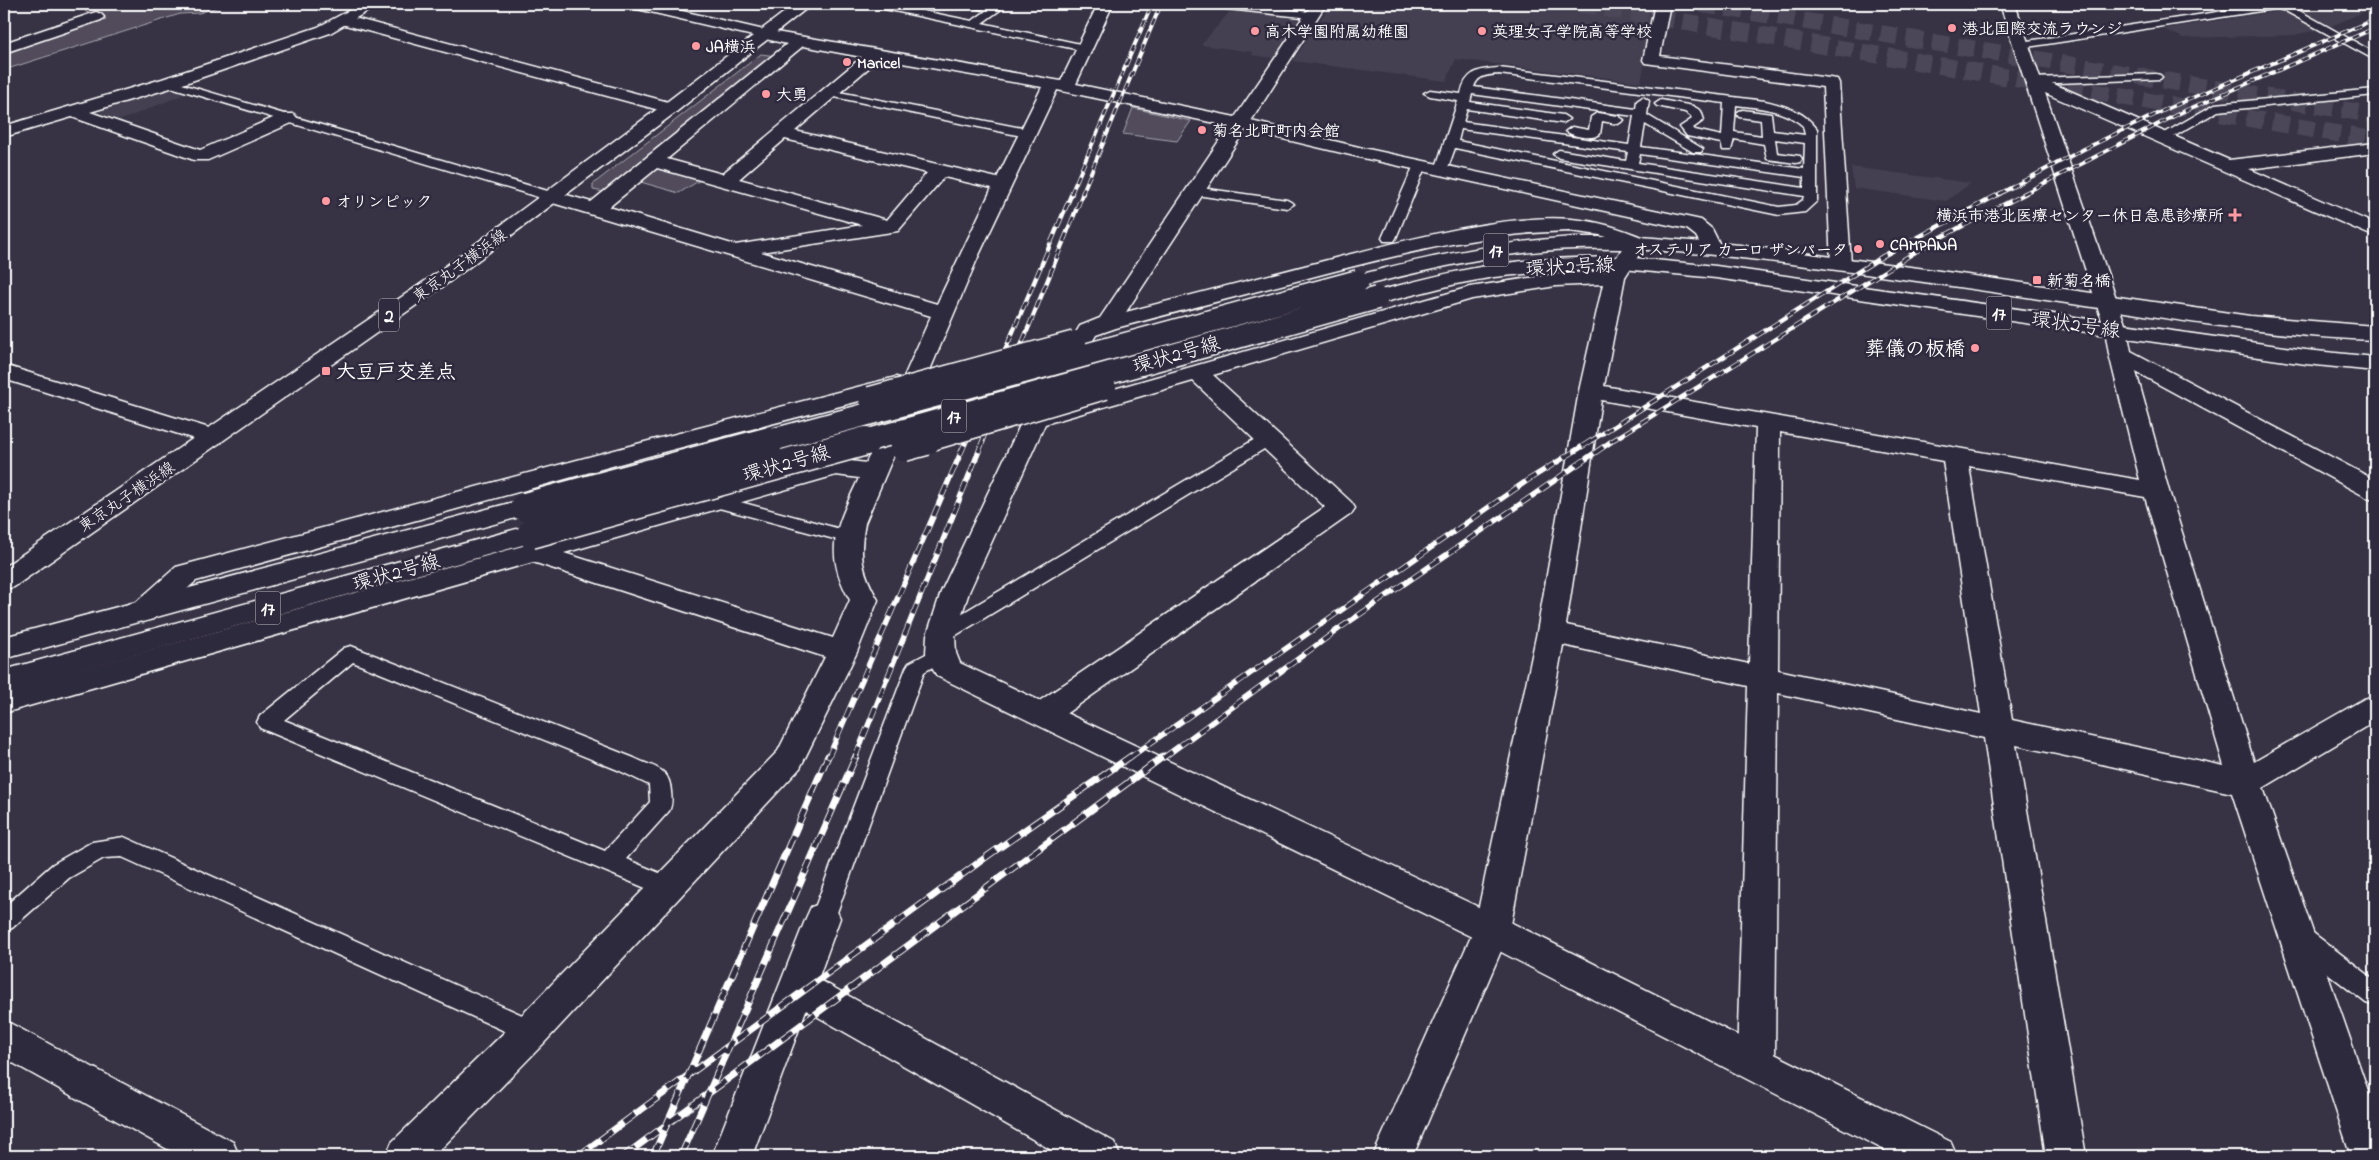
<svg xmlns="http://www.w3.org/2000/svg" width="2379" height="1160" viewBox="0 0 2379 1160" font-family="'Indie Flower','Klee One',sans-serif">
	<style>
		.built { fill: #444051 }
		.green { fill: #514c5c; stroke: #a8a6ae }
		.lines { fill: none; stroke-linecap: round; stroke-linejoin: round }
		.motorway-tunnel { stroke: #4b4758; stroke-width: 17; stroke-dasharray: 17 9; stroke-linecap: butt }
		.service-casing { stroke: #fff; stroke-width: 3 }
		.pedestrian-casing { stroke: #fff; stroke-width: 3 }
		.minor-casing { stroke: #fff; stroke-width: 3 }
		.tertiary-casing { stroke: #fff; stroke-width: 3 }
		.primary-casing { stroke: #fff; stroke-width: 3 }
		.service { fill: #2f2a3d; fill-rule: evenodd }
		.pedestrian { fill: #2f2a3d; fill-rule: evenodd }
		.minor { fill: #2f2a3d; fill-rule: evenodd }
		.tertiary { fill: #2f2a3d; fill-rule: evenodd }
		.primary { fill: #2f2a3d; fill-rule: evenodd }
		.rail-far3-casing { stroke: #fff; stroke-width: 4 }
		.rail-far2-casing { stroke: #fff; stroke-width: 4.5 }
		.rail-far1-casing { stroke: #fff; stroke-width: 5.5 }
		.rail-casing { stroke: #fff; stroke-width: 7 }
		.rail-far3 { stroke: #2f2a3d; stroke-width: 2.5; stroke-dasharray: 7; stroke-linecap: butt }
		.rail-far2 { stroke: #2f2a3d; stroke-width: 3; stroke-dasharray: 9; stroke-linecap: butt }
		.rail-far1 { stroke: #2f2a3d; stroke-width: 4; stroke-dasharray: 11; stroke-linecap: butt }
		.rail { stroke: #2f2a3d; stroke-width: 5; stroke-dasharray: 14; stroke-linecap: butt }
		.pedestrian-bridge-far1-casing { stroke: #fff; stroke-width: 25; stroke-linecap: butt }
		.pedestrian-bridge-casing { stroke: #fff; stroke-width: 31; stroke-linecap: butt }
		.primary-bridge-far1-casing { stroke: #fff; stroke-width: 25; stroke-linecap: butt }
		.primary-bridge-casing { stroke: #fff; stroke-width: 31; stroke-linecap: butt }
		.pedestrian-bridge-far1 { stroke: #2f2a3d; stroke-width: 22 }
		.pedestrian-bridge { stroke: #2f2a3d; stroke-width: 28 }
		.primary-bridge-far1 { stroke: #2f2a3d; stroke-width: 22 }
		.primary-bridge { stroke: #2f2a3d; stroke-width: 28 }
		.poi-dot { fill: #ff9aa2; stroke: #2f2a3d; stroke-width: 2 }
		.labels { text-anchor: middle; stroke-width: 5; stroke-linejoin: round; paint-order: stroke }
		.far-poi-label { font-size: 16px; font-weight: bold; fill: #fff; stroke: #2f2a3d; text-anchor: start }
		.far-street-label { font-size: 16px; fill: #fff; stroke: #2f2a3d }
		.shield { fill: #2f2a3d; stroke: #c1bfc5; stroke-width: 1 }
		.shield-label { font-size: 19px; font-weight: bold; fill: #fff }
		.street-label { font-size: 20px; fill: #fff; stroke: #2f2a3d }
		.poi-label { font-size: 20px; font-weight: bold; fill: #fff; stroke: #2f2a3d; text-anchor: end }
	</style>
	<rect width="100%" height="100%" fill="#373345"/>
	<filter id="ink" filterUnits="userSpaceOnUse"><feTurbulence type="fractalNoise" baseFrequency=".02" numOctaves="2"/><feDisplacementMap in="SourceGraphic" scale="10" xChannelSelector="R" yChannelSelector="G"/><feConvolveMatrix kernelMatrix="1 2 1 2 8 2 1 2 1" color-interpolation-filters="sRGB"/></filter>
	<g filter="url(#ink)">
		<path class="built" d="M1331,4H1656L1641,82L1456,59L1446,81L1293,61Z
			M2321,4H2375V7L2329,27L2296,8Z
			M1232,9L1306,18L1280,59L1252,55L1253,52L1201,45Z
			M2286,10L2322,29L2294,35L2183,38L2163,29Z
			M169,90L185,94L121,120L100,113L105,107L157,91Z
			M1851,167L1971,183L1946,201L1854,188Z"/>
		<path class="green" d="M81,4H226L199,13L180,14L4,70V54L106,19L86,12Z
			M761,54L776,56L605,192L593,190V184Z
			M1133,108L1191,121L1177,141L1123,134Z
			M654,166L702,179L679,193L637,181Z"/>
		<g class="lines">
			<path class="motorway-tunnel" d="M1580,4L2375,140
				M1701,4L2375,115"/>
			<defs>
				<path id="service" d="M870,4H889L972,21L986,11L964,4H981L1000,10L982,23L1085,45L1090,48L1085,51L875,7Z
					M1215,4H1236L1311,12L1316,15L1311,18L1219,8L1215,7Z
					M2270,4H2287L2375,53V60L2280,8L2021,48L2016,45L2021,42Z
					M1499,68L1765,101C1786,106 1804,111 1817,129V201L1805,212L1779,215L1455,148L1446,173H1436L1435,170L1458,101L1430,96L1424,93L1430,90L1461,94C1465,72 1479,69 1499,68ZM1499,74L1724,103L1722,136L1695,130L1693,128L1704,120L1701,111L1693,106L1661,100L1655,104L1657,106L1685,112L1691,116L1692,119L1680,127L1687,136L1721,143L1723,150H1731L1734,139L1764,144L1767,159L1796,163L1800,162L1802,159L1800,156L1777,153L1775,139L1805,143L1804,169L1641,147L1645,124L1693,152H1701L1703,149L1647,115L1649,101L1643,97L1637,101L1636,109L1474,87C1478,75 1487,75 1499,74ZM1472,94L1634,116L1629,145L1463,122L1467,109L1563,123L1569,119L1563,115L1470,102ZM1736,105C1759,108 1784,109 1803,126L1805,135L1773,131L1771,114L1743,110L1739,111L1737,114L1739,117L1761,120L1762,136L1734,132ZM1461,129L1628,152L1626,161L1559,150L1553,154L1559,158L1804,196L1803,200L1796,205L1779,207L1458,141ZM1640,154L1804,177V188L1638,163Z
					M2156,74L2160,75L2162,77L2160,79L2032,84L2026,81L2032,78Z
					M168,80L558,194L560,197L553,201L548,200L164,85L162,83Z
					M2375,89V95L2218,111L2166,141L2162,142L2156,138L2215,104Z
					M829,90L1027,129L1033,133L1027,137L825,95L823,93L825,91Z
					M1597,113L1618,116L1624,120L1618,124L1602,121L1600,134C1593,140 1573,137 1566,131L1572,127L1589,130L1591,117Z
					M1420,161L1426,165L1396,238L1394,241H1384L1382,238L1414,165Z
					M1194,187L1287,200L1294,204L1287,208L1189,194L1187,191Z
					M1268,434L1274,435L1276,439L1274,443L948,640L941,642L934,640L931,635L934,630L1262,435Z
					M714,495L855,533L858,537L855,541L849,543L708,505L705,501L708,497Z
					M351,646L634,758C654,768 670,767 671,792C672,800 672,805 669,811L626,859L676,880L680,887L676,894L668,897L660,894L260,728L257,722L260,716L344,648ZM353,662L618,770L649,785L650,802L605,851L284,720Z
					M941,646L948,648L951,653L948,658L924,672L835,918L831,925L823,928L815,925L811,918L906,668L909,663Z
					M124,837L540,1023L544,1031L540,1039L531,1043L522,1039L122,857L104,858L69,878L12,928L4,931V907L53,864L92,842Z
					M2301,927L2309,930L2375,980V1006L2366,1003L2293,946L2289,938L2293,930Z"/>
				<path id="pedestrian" d="M343,15L676,104L679,108L676,112L670,113L338,23L335,20L338,17Z"/>
				<path id="minor" d="M361,4H380L330,33L174,87L90,112L200,150L282,114H294L297,118L294,122L208,160H194L72,117L4,137V126L162,79L318,27Z
					M627,4H652L764,30L1061,81L1098,4H1113L1076,84L1235,117L1312,4H1326L1251,121L1363,148L1701,220L1712,229L1721,247L1718,251L1711,253L1704,251L1696,236L1687,229L1363,158L1245,130L1126,312C1200,293 1273,274 1347,255C1412,239 1504,214 1571,219C1598,221 1619,228 1644,238L1647,242L1625,277L1604,386L2140,480L2109,354L2105,330L2000,4H2015L2040,78L2229,160L2375,143V153L2249,169L2375,224V237L2045,93L2127,330L2131,351L2375,480V499L2366,497L2136,372L2169,491L2254,762L2364,699L2375,696V721L2263,788L2375,1111V1156H2351L2232,793L2016,745L2086,1156H2046L1984,738L1778,693L1775,1063L1769,1076L1756,1081L1743,1076L1737,1063L1748,686L1563,645L1510,930L1413,1156H1373L1474,930L1537,632L1579,391L1603,284L1556,286L1472,299L1213,375L1351,502L1355,508L1351,514L1054,722L1043,726L1032,722L1028,714L1032,706L1325,507L1193,381L1045,424L969,592L955,635L956,653L962,668L957,676L947,679L937,676L926,653L927,635L941,592L1023,419L1026,414L1033,412L1030,407L1080,326L1100,318L1229,126L1057,90L978,257L865,523C859,556 861,570 878,600L857,652L800,768L544,1043L434,1156H386L392,1142L518,1019L778,751L825,657L533,562L4,713V691L826,461L835,459L866,463L898,391L659,453L196,581L153,619L143,622L133,619L129,612L133,605L176,567L641,443L896,377L903,379L931,316L546,201L543,197L546,193L553,191L591,202L787,44L629,7ZM803,46L862,57L722,174L667,159ZM879,59L1042,87L997,178L795,131ZM785,139L927,173L887,220L739,179ZM657,168L862,225L735,245L609,207ZM944,177L992,188L937,304L761,252L898,231ZM1569,231L1600,235L1625,244L1608,271L1556,274L1470,287L1055,406L1096,335L1116,328C1183,310 1251,293 1319,275C1401,254 1483,233 1569,231ZM1601,400L1756,428L1749,664L1566,625ZM1780,432L1943,461L1981,714L1778,670ZM1969,466L2145,497L2224,766L2012,720ZM836,475L859,478C837,526 822,550 850,600L833,638L564,553Z
					M1655,4H1670L1660,56L1837,79L1839,83L1851,264L1848,268L1841,270L1834,268L1831,264L1823,87L1645,63L1643,60Z
					M2275,4H2295L2292,7L2282,10L2277,8Z
					M96,12L101,14L104,17L101,20L4,53V43Z
					M4,365L222,432L225,437L222,442L213,445L204,442L4,379Z
					M823,903L835,907L840,918L818,979L1114,1142L1120,1156H1062L806,1010L752,1156H712L806,918L811,907Z
					M4,1020L233,1142L239,1156H180L4,1058Z"/>
				<path id="tertiary" d="M947,657L1504,919L1951,1142L1957,1156H1896L1480,941L937,676L932,668L937,660Z"/>
				<path id="primary" d="M795,4H812L676,112L445,285L14,587L4,589V567L431,277L664,104Z
					M1574,237H1641L1740,245L1926,269L2250,316L2375,326V340C2282,337 2190,322 2099,308C2002,293 1905,279 1807,266C1730,256 1654,247 1576,249C1501,251 1430,269 1358,287L1351,285L1347,281L1351,277C1425,257 1497,242 1574,237Z
					M1623,257L1716,266L2306,350L2375,357V371L2306,364L1716,278L1623,269L1554,271L1494,277L1456,284L1377,304L1369,303L1366,298L1369,293C1410,283 1451,271 1493,265C1536,258 1580,258 1623,257Z
					M525,499L534,501L538,507L534,513L4,659V637Z
					M531,525L540,528L544,534L540,540L4,692V670Z"/>
			</defs>
			<use href="#service" class="service-casing"/>
			<use href="#pedestrian" class="pedestrian-casing"/>
			<use href="#minor" class="minor-casing"/>
			<use href="#tertiary" class="tertiary-casing"/>
			<use href="#primary" class="primary-casing"/>
			<use href="#service" class="service"/>
			<use href="#pedestrian" class="pedestrian"/>
			<use href="#minor" class="minor"/>
			<use href="#tertiary" class="tertiary"/>
			<use href="#primary" class="primary"/>
			<defs>
				<path id="rail-far3" d="M1071,194L1152,4
					M1082,194L1161,4
					M1999,194L2084,149L2169,108L2375,19
					M2023,194L2182,112L2375,28"/>
				<path id="rail-far2" d="M966,442L1072,193
					M982,442L1083,193
					M1589,442L1883,256L2001,193
					M1610,442L1928,244L2026,193"/>
				<path id="rail-far1" d="M828,758L966,441
					M855,758L983,441
					M1129,758L1528,480L1591,441
					M1163,758L1340,628L1612,441"/>
				<path id="rail" d="M578,1156L989,855L1131,756
					M624,1156L1164,756
					M653,1156L828,756
					M681,1156L856,756"/>
			</defs>
			<use href="#rail-far3" class="rail-far3-casing"/>
			<use href="#rail-far2" class="rail-far2-casing"/>
			<use href="#rail-far1" class="rail-far1-casing"/>
			<use href="#rail" class="rail-casing"/>
			<use href="#rail-far3" class="rail-far3"/>
			<use href="#rail-far2" class="rail-far2"/>
			<use href="#rail-far1" class="rail-far1"/>
			<use href="#rail" class="rail"/>
			<defs>
				<path id="pedestrian-bridge-far1" d="M870,398L1075,342
					M922,442L1105,388"/>
				<path id="pedestrian-bridge" d="M904,447L926,441"/>
				<path id="primary-bridge-far1" d="M765,442L1358,281
					M862,442L1377,298"/>
				<path id="primary-bridge" d="M525,507L770,441
					M531,534L866,441"/>
			</defs>
			<use href="#pedestrian-bridge-far1" class="pedestrian-bridge-far1-casing"/>
			<use href="#pedestrian-bridge" class="pedestrian-bridge-casing"/>
			<use href="#primary-bridge-far1" class="primary-bridge-far1-casing"/>
			<use href="#primary-bridge" class="primary-bridge-casing"/>
			<use href="#pedestrian-bridge-far1" class="pedestrian-bridge-far1"/>
			<use href="#pedestrian-bridge" class="pedestrian-bridge"/>
			<use href="#primary-bridge-far1" class="primary-bridge-far1"/>
			<use href="#primary-bridge" class="primary-bridge"/>
		</g>
	</g>
	<g class="poi-dot">
		<circle cx="1952" cy="28" r="5"/>
		<circle cx="1255" cy="31" r="5"/>
		<circle cx="1482" cy="31" r="5"/>
		<circle cx="696" cy="46" r="5"/>
		<circle cx="847" cy="62" r="5"/>
		<circle cx="766" cy="94" r="5"/>
		<circle cx="1202" cy="130" r="5"/>
		<circle cx="326" cy="201" r="5"/>
		<path d="M2232.5 207.5h5v5h5v5h-5v5h-5v-5h-5v-5h5z"/>
		<circle cx="1880" cy="244" r="5"/>
		<circle cx="1858" cy="249" r="5"/>
		<rect x="2032" y="275" width="10" height="10" rx="2.5"/>
		<circle cx="1975" cy="348" r="5"/>
		<rect x="321" y="366" width="10" height="10" rx="2.5"/>
	</g>
	<g class="labels">
		<g class="far-poi-label">
			<text x="1962" y="34">港北国際交流ラウンジ</text>
			<text x="1265" y="37">高木学園附属幼稚園</text>
			<text x="1492" y="37">英理女子学院高等学校</text>
			<text x="706" y="52">JA横浜</text>
			<text x="857" y="68">Maricel</text>
			<text x="776" y="100">大勇</text>
			<text x="1212" y="136">菊名北町町内会館</text>
			<text x="336" y="207">オリンピック</text>
			<text x="2224" y="221" text-anchor="end">横浜市港北医療センター休日急患診療所</text>
			<text x="1890" y="250">CAMPANA</text>
			<text x="1848" y="255" text-anchor="end">オステリア カーロ ザンパータ</text>
			<text x="2047" y="286">新菊名橋</text>
		</g>
		<g class="far-street-label">
			<text transform="translate(459 265) rotate(-36)" y="6">東京丸子横浜線</text>
			<text transform="translate(126 496) rotate(-34)" y="6">東京丸子横浜線</text>
		</g>
		<g class="shield">
			<rect x="1483.5" y="233.5" width="25" height="33" rx="4"/>
			<rect x="1986.5" y="296.5" width="25" height="33" rx="4"/>
			<rect x="379" y="298.5" width="20" height="33" rx="4"/>
			<rect x="941.5" y="399.5" width="25" height="33" rx="4"/>
			<rect x="255.5" y="591.5" width="25" height="33" rx="4"/>
		</g>
		<g class="shield-label">
			<text x="1496" y="257">17</text>
			<text x="1999" y="320">17</text>
			<text x="389" y="322">2</text>
			<text x="954" y="423">17</text>
			<text x="268" y="615">17</text>
		</g>
		<g class="street-label">
			<text transform="translate(1570 266) rotate(-3)" y="7">環状2号線</text>
			<text transform="translate(2076 324) rotate(8)" y="7">環状2号線</text>
			<text transform="translate(1176 354) rotate(-16)" y="7">環状2号線</text>
			<text transform="translate(786 463) rotate(-16)" y="7">環状2号線</text>
			<text transform="translate(396 572) rotate(-16)" y="7">環状2号線</text>
		</g>
		<g class="poi-label">
			<text x="1965" y="355">葬儀の板橋</text>
			<text x="336" y="378" text-anchor="start">大豆戸交差点</text>
		</g>
	</g>
	<rect width="2379" height="1160" fill="none" stroke="#2f2a3d" stroke-width="20"/>
	<rect x="10" y="10" width="2359" height="1140" fill="none" stroke="#fff" stroke-width="2" filter="url(#ink)"/>
</svg>
